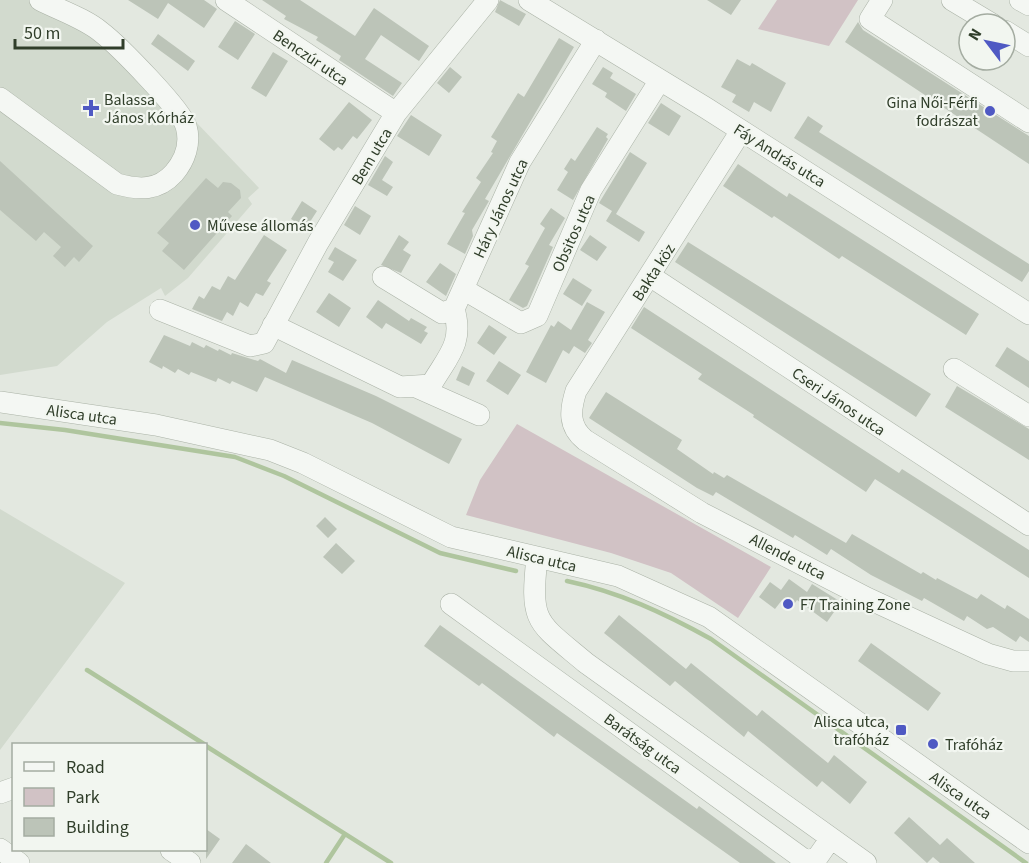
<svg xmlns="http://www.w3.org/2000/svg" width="1029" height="863" viewBox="0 0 1029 863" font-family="'Source Sans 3',sans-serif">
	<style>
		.built { fill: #d2dace }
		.green { fill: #d1c2c5 }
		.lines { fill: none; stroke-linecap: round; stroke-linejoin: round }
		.stream { stroke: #afc59e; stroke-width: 4.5 }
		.building { fill: #bcc4b8 }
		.minor-casing { stroke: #aab2a6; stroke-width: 22 }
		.minor { stroke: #f4f7f3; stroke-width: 21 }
		.poi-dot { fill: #4f59c3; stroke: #f2f6f0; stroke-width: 2 }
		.labels { text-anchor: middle; stroke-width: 4.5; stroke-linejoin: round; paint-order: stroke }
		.street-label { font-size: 16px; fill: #303e2a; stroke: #f2f6f0 }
		.poi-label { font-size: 16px; fill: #303e2a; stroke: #f2f6f0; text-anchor: start }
	</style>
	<rect width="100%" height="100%" fill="#e3e8e0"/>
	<path class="built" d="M0,0H55L106,28L259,188L248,198L252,204L188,278L165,296L161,288L107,322L57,366L0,375Z
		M0,509L125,583L0,750Z"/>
	<path class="green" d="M777,0H858L829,46L758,29Z
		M517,424L771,567L738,618L671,573L611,553L466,515L480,480Z"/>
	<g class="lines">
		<path class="stream" d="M0,423L65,430L235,457L284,476L440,553L516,571
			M567,581C619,592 664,613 711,639L1026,863
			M87,670L204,744
			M206,746L391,863
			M326,863L345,834"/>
	</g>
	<path class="building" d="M128,0H204L217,9L204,28L168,3L158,19Z
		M262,0H300L355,36L374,8L429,46L419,61L381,35L365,59L402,83L393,96L339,60L341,56L316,40L318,37L284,19L286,16Z
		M500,0L526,14L519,26L495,12Z
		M707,0H741L731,15Z
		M235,21L255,34L238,60L218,47Z
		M858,22L863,30L1029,136V164L845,42Z
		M158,34L195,61L188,71L151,44Z
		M559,38L574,47L485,199L489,201L472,230L473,236L465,254L447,244L465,213L462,212L481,182L476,178L493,153L491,152L497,141L491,137L518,93L524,97Z
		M273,52L288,61L266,97L251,88Z
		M737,59L750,66L752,63L786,83L771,112L754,102L749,112L732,102L736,95L721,87Z
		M450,67L462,77L449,93L437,83Z
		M603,67L613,73L610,78L636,94L626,111L605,97L607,93L592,84Z
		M349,102L372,120L357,139L353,136L342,150L338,147L334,151L319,139Z
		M661,103L681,116L669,136L648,123Z
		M411,115L442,135L429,156L397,136Z
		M808,116L823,126L819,132L1029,264V271L1022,282L794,138Z
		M597,127L608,134L606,137L608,139L573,200L557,190L568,172L564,169L571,158L575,161Z
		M630,152L647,163L616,214L645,232L639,242L606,221L612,211L599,203Z
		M385,156L393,162L382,180L393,187L387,196L368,185Z
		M0,161L93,246L79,262L74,257L65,267L53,256L61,247L44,232L36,241L0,210Z
		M738,164L787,197L789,193L979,314L966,335L842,256L839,259L774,216L772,218L723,186Z
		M206,178L218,188L223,182L231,183L240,190L241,198L228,212L232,216L184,270L162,251L169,243L157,233Z
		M302,201L317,211L306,228L291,219Z
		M355,206L371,216L360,235L344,225Z
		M551,208L565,218L549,245L553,247L527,306L523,308L509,300L529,266L525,264L545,228L540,224Z
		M264,235L287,250L267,281L271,283L263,296L256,293L248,307L240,302L233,316L227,312L222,321L192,309L199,296L204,299L212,286L220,290L228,276L235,280Z
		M399,235L409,242L403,250L411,255L401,273L381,265Z
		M590,235L607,247L597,261L580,250Z
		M688,242L931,394L916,417L675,262Z
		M335,247L357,260L343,281L328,272L334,262L328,259Z
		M440,263L456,274L446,296L426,282Z
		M573,278L592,290L582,306L563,294Z
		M329,293L351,308L339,327L316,312Z
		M378,300L409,321L411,318L427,327L424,331L428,333L421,344L386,323L382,329L366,317Z
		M587,302L605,312L588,340L592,343L585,353L574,346L569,354L563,350L546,383L526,372L551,325L554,327L558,321L571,330Z
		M644,307L899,473L902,469L1029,550V578L875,479L866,492L753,417L754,415L698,379L702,374L631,328Z
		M489,325L507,337L494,355L477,343Z
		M164,335L190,346L192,342L204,348L206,345L218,351L219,349L231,355L232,353L258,361L260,359L286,373L292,360L376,396L462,439L449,464L372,423L265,377L257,392L232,381L230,384L218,378L216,382L191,372L189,375L178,369L175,373L163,366L162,369L149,362Z
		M1007,347L1029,361V388L995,366Z
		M499,361L521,375L508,395L486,381Z
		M462,366L475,373L469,386L456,380Z
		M957,386L1029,429V460L945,407Z
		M606,392L682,440L677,449L713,474L714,472L724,478L727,475L846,543L852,534L921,574L923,572L936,580L937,578L977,599L981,594L1005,609L1007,605L1029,619V642L1020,636L1016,642L993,627L987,629L967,616L964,621L924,598L922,601L871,575L831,549L827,555L795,535L793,538L716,492L713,496L697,488L589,418Z
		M325,517L337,529L328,538L316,526Z
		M336,543L355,561L342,574L323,557Z
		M789,579L807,592L812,584L841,602L827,622L797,600L792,607L782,600L775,609L759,597L770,582L781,590Z
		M619,615L686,669L691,663L757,716L762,710L828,763L834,755L867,782L850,804L822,781L817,787L748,731L744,737L675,681L670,686L604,633Z
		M440,625L697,809L699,806L776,863H740L557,733L554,737L482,683L479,686L424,646Z
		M871,643L941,693L928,711L858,661Z
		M909,817L940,845L947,838L975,863H940L933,857L927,863L894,833Z
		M206,829L220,839L206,859Z
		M246,844L271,863H232Z"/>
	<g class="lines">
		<defs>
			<path id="minor" d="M226,0L396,113
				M529,0L706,108L1029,314
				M882,0L870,19L1029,122
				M952,0L992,24
				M1020,0L1029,5
				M1005,31L1029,46
				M0,98L117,184C139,190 158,191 174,173C185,160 191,143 186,126C181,109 118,45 101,32C84,18 59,10 40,0
				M741,131L576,391C570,410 568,426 585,440L702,513L867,598L988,654L1013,661H1029
				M650,276L1029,525
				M383,277L442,313L454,309L520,162L596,40
				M463,289L521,323L537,316L591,190L660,80
				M160,310L250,346L264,343L318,243L396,113L488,0
				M273,325L400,387L431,385C448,356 464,343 454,309
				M954,369L1029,416
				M416,387L479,415
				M0,402L156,425L270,450L303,463L451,537L618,576L709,617L1029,843
				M537,557C530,624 536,621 586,663L866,863
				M451,604L806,861L817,858L831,838
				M0,793L14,788
				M0,849L19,863
				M171,850L190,863"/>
		</defs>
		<use href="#minor" class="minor-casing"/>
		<use href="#minor" class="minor"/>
	</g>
	<g class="poi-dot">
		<path d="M88 99h6v6h6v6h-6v6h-6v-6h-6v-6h6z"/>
		<circle cx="990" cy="111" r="6"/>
		<circle cx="195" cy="225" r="6"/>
		<circle cx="788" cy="604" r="6"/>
		<rect x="895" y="724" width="12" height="12" rx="3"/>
		<circle cx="933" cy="744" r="6"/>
	</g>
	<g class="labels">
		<g class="street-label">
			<text transform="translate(311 57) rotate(34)" y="6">Benczúr utca</text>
			<text transform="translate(780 155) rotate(32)" y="6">Fáy András utca</text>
			<text transform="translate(371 156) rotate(-59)" y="6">Bem utca</text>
			<text transform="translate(500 208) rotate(-65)" y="6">Háry János utca</text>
			<text transform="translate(573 233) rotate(-66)" y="6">Obsitos utca</text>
			<text transform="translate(653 272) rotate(-57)" y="6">Bakta köz</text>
			<text transform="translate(839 401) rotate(34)" y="6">Cseri János utca</text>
			<text transform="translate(82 414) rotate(8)" y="6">Alisca utca</text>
			<text transform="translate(788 556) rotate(27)" y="6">Allende utca</text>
			<text transform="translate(542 558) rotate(13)" y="6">Alisca utca</text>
			<text transform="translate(643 743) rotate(36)" y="6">Barátság utca</text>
			<text transform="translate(961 795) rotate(35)" y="6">Alisca utca</text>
		</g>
		<g class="poi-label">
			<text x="104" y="105">Balassa<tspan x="104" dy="18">János Kórház</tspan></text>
			<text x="978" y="108" text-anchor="end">Gina Női-Férfi<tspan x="978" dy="18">fodrászat</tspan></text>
			<text x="207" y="231">Művese állomás</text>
			<text x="800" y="610">F7 Training Zone</text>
			<text x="889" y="727" text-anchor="end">Alisca utca,<tspan x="889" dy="18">trafóház</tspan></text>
			<text x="945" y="750">Trafóház</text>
		</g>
	</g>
	<rect x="12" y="743" width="195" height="108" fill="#f2f6f0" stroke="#a4aca1" stroke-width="1.5"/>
	<rect x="24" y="762" width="30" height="9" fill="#f4f7f3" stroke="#a4aca1" stroke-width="1.5"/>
	<text x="66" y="773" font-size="18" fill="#303e2a">Road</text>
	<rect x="24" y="788" width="30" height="18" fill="#d1c2c5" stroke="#a4aca1" stroke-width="1.5"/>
	<text x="66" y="803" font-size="18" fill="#303e2a">Park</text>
	<rect x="24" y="818" width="30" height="18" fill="#bcc4b8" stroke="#a4aca1" stroke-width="1.5"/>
	<text x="66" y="833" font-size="18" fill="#303e2a">Building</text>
	<g transform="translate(987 42) rotate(302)"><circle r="28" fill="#f2f6f0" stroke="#a4aca1" stroke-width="1.5"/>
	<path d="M0-4.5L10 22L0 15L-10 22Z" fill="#4f59c3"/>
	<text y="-9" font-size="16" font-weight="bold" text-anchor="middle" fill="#303e2a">N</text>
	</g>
	<path d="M15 39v9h108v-9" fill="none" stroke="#303e2a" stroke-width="3"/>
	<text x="24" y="39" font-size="18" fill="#303e2a" stroke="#f2f6f0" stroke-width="4.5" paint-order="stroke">50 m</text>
</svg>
